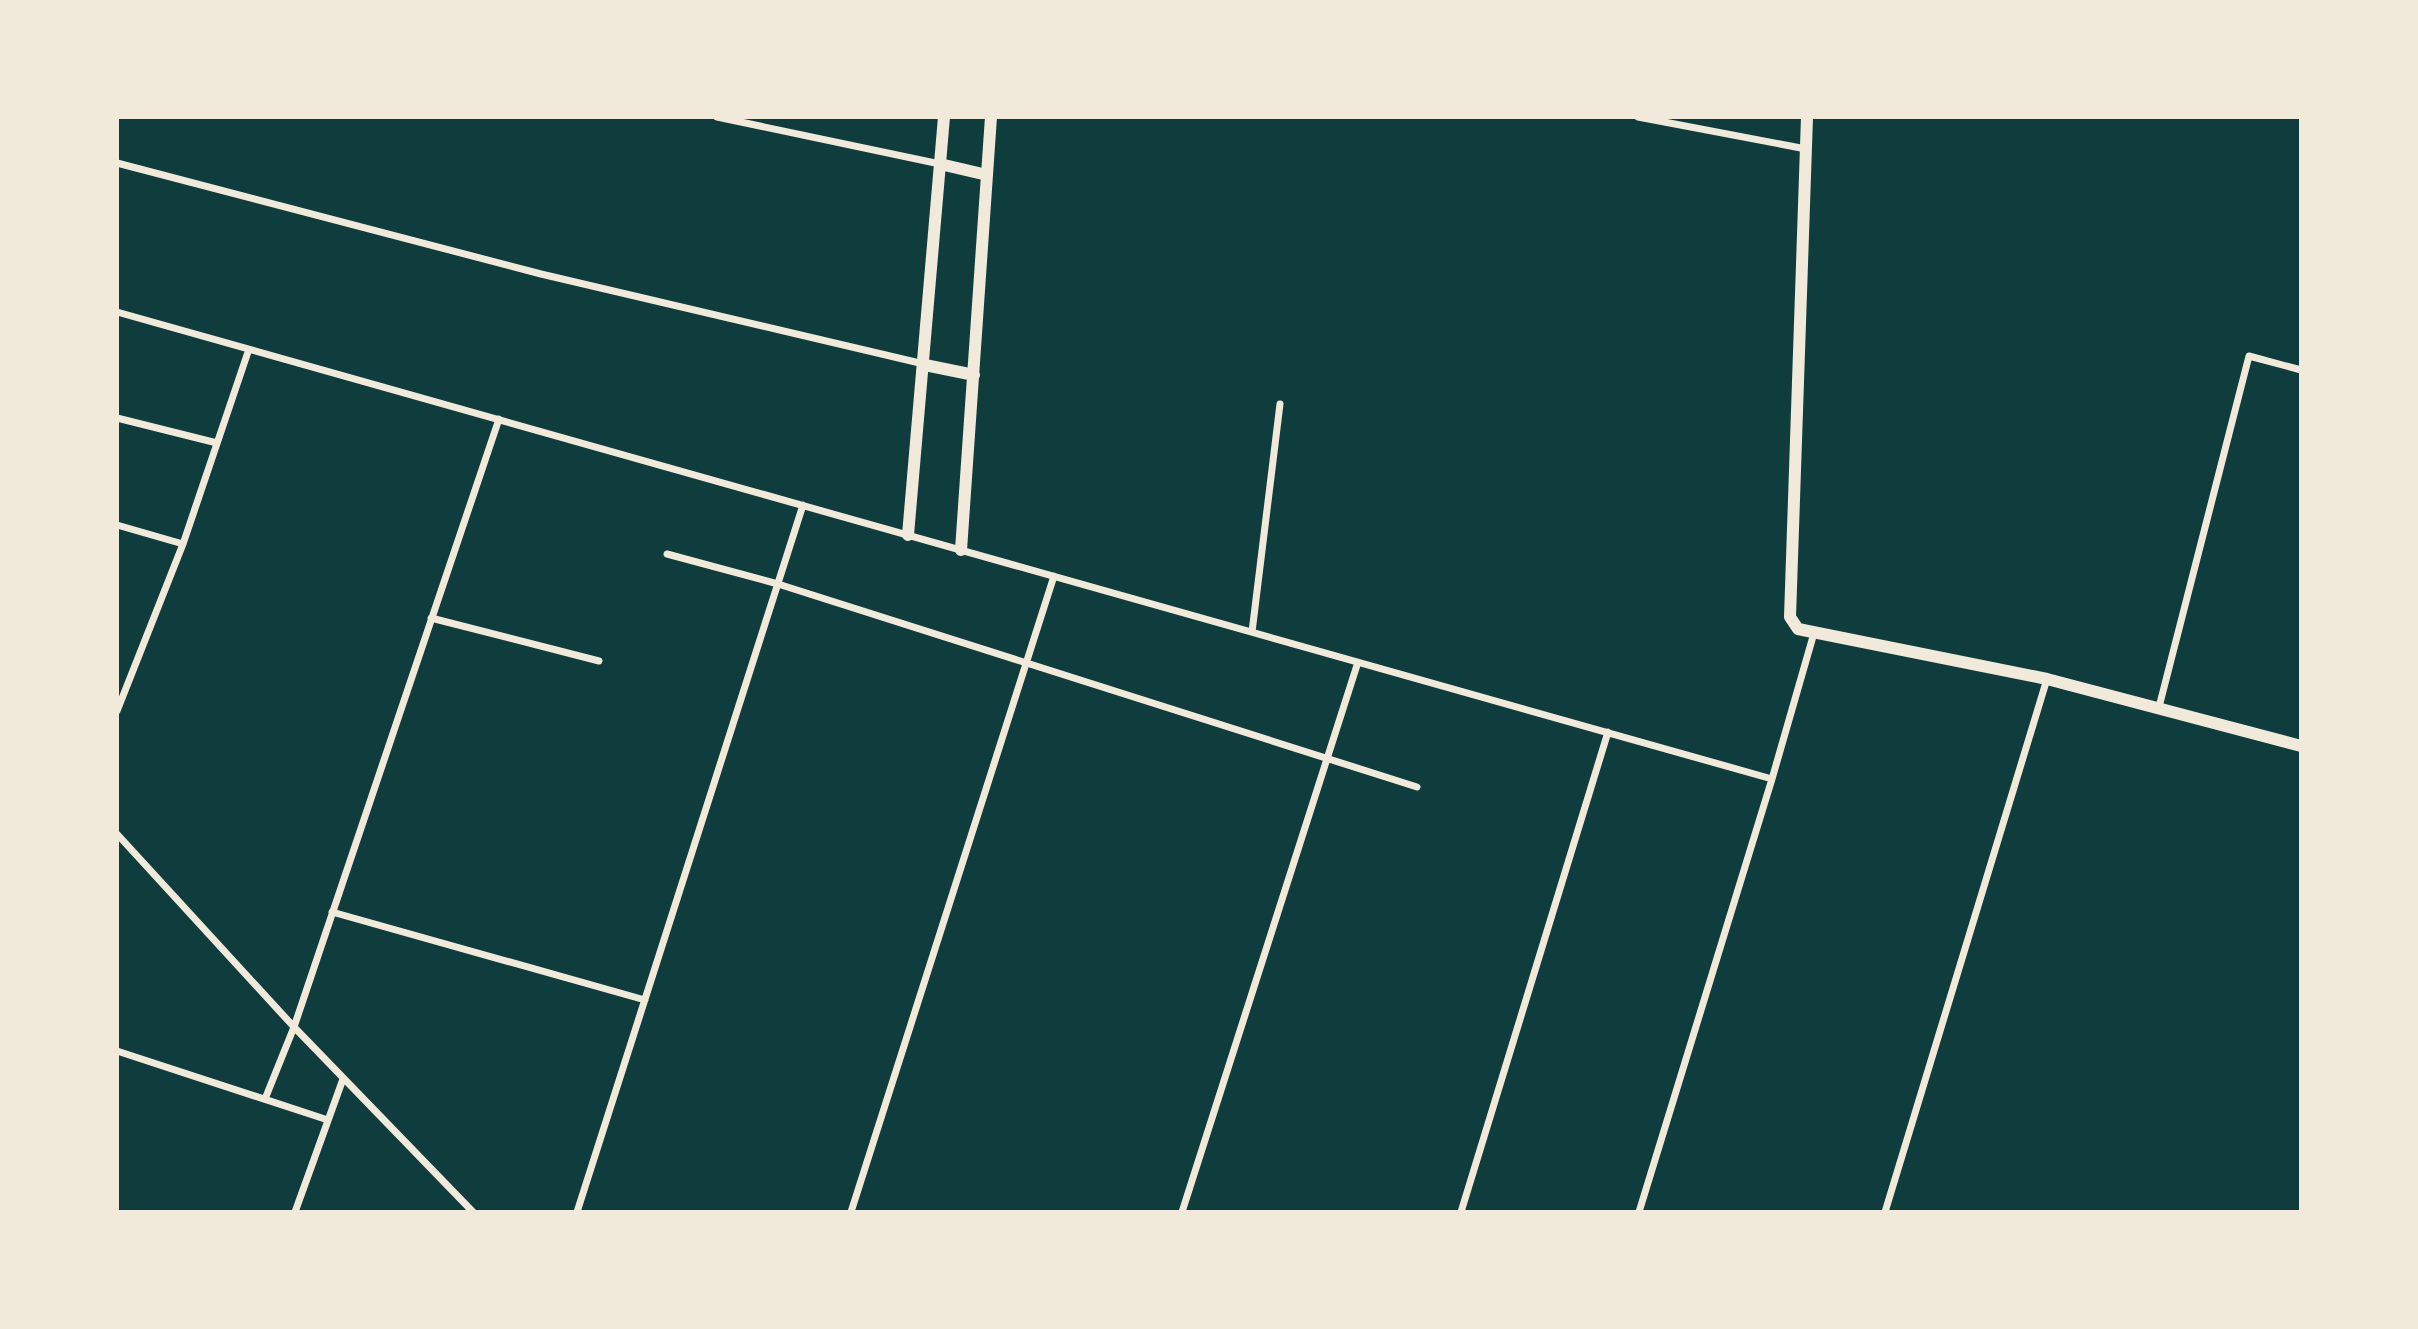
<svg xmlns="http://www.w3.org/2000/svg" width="2418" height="1329" viewBox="0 0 2418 1329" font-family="'Varela Round',sans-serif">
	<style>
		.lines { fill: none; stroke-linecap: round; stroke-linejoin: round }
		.minor { stroke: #f1e9da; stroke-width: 7 }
		.tertiary { stroke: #f1e9da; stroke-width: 12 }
	</style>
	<rect width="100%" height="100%" fill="#0f3d3e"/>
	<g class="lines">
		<path class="minor" d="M717,117L940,164
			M1638,117L1806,149
			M117,163L541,274L924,364
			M117,312L1772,779
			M117,418L217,443
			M117,525L183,544
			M667,554L778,584L1417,787
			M431,618L599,661
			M1252,632L1280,404
			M2159,707L2249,356L2301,370
			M117,711L183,544L249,349
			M117,834L294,1027L473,1212
			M332,912L645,1000
			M117,1051L328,1120
			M265,1099L294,1027L499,419
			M295,1212L343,1079
			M577,1212L803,505
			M851,1212L1054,576
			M1182,1212L1358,662
			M1461,1212L1608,732
			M1639,1212L1772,779L1814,633
			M1885,1212L2047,679"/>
		<path class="tertiary" d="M1807,117L1790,617L1798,629L2047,679L2301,746
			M940,164L987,175
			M925,365L974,375
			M908,535L944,117
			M961,550L991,117"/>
	</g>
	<rect width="2418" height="1329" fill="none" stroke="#f1e9da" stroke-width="238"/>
</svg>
